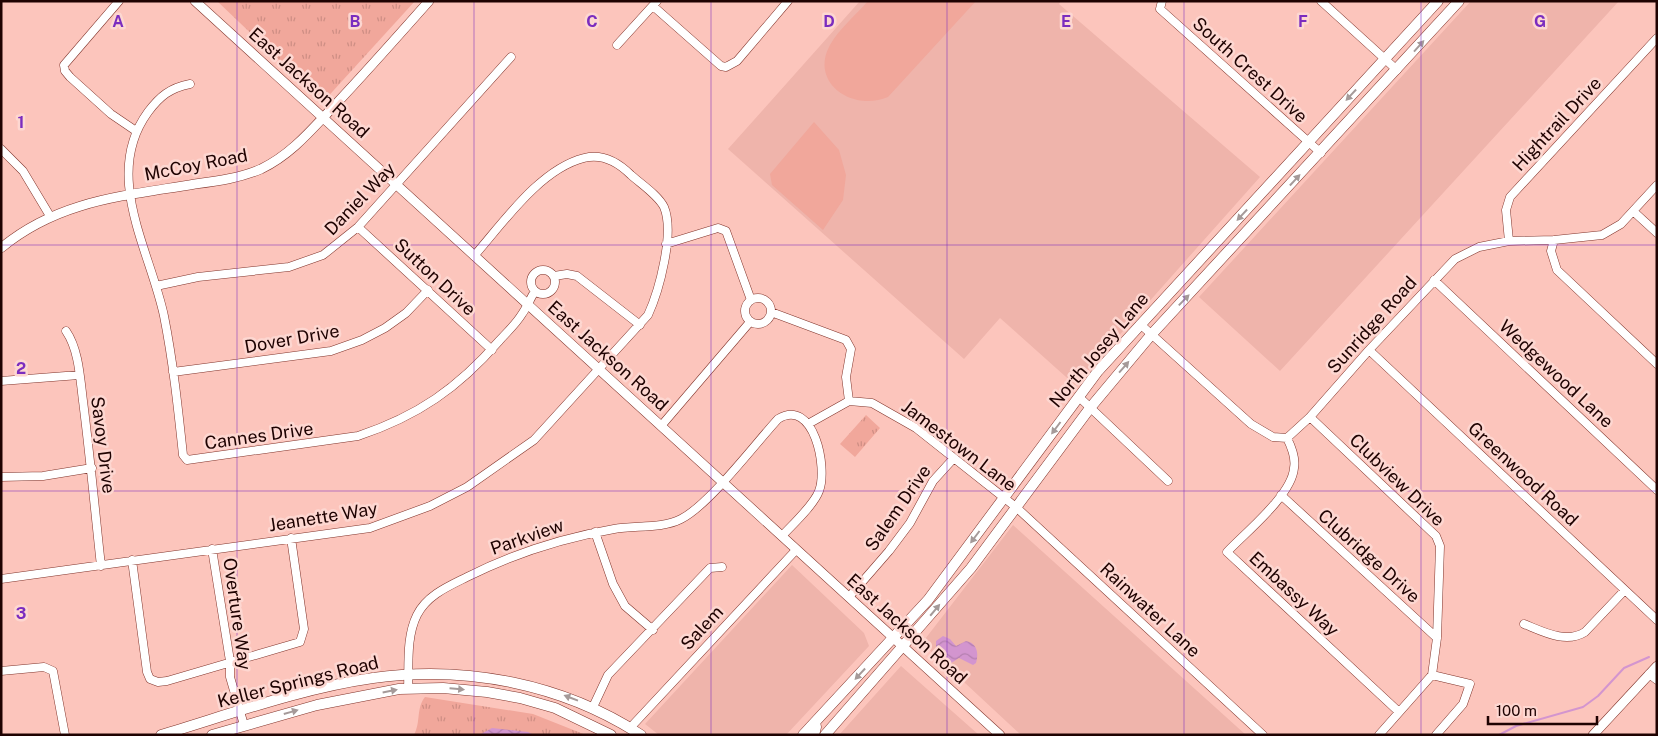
<svg xmlns="http://www.w3.org/2000/svg" width="1658" height="736" viewBox="0 0 1658 736" font-family="'Public Sans',sans-serif">
	<style>
		.built { fill: #efb4ab }
		.green { fill: #f1a79b }
		.park { fill: url(#park-tufts) }
		.water { fill: url(#water-waves) }
		.lines { fill: none; stroke-linecap: round; stroke-linejoin: round }
		.stream { stroke: #d395cf; stroke-width: 2 }
		.minor-casing { stroke: #81342b; stroke-width: 9 }
		.tertiary-casing { stroke: #81342b; stroke-width: 10 }
		.secondary-casing { stroke: #81342b; stroke-width: 11 }
		.minor { stroke: #fff; stroke-width: 8 }
		.tertiary { stroke: #fff; stroke-width: 9 }
		.secondary { stroke: #fff; stroke-width: 10 }
		.oneway { fill: #a59a99 }
		.grid { fill: none; stroke: #7b2cbf; stroke-width: 1; stroke-opacity: 0.55 }
		.labels { text-anchor: middle; stroke-width: 5; stroke-linejoin: round; paint-order: stroke }
		.street-label { font-size: 18px; fill: #1e0201; stroke: #fdd7d1 }
		.grid-label { font-size: 16px; text-anchor: middle; font-weight: bold; fill: #7b2cbf; stroke: #fdd7d1; stroke-width: 5; stroke-linejoin: round; paint-order: stroke }
	</style>
	<defs>
		<pattern id="park-tufts" width="24" height="20" patternUnits="userSpaceOnUse" patternTransform="scale(1.25)"><rect width="24" height="20" fill="#f1a79b"/><path d="M3 7l-1-3M5 7V3M7 7l1-3M15 17l-1-3M17 17v-4M19 17l1-3" fill="none" stroke="#ce8e84"/></pattern>
		<pattern id="water-waves" width="16" height="10" patternUnits="userSpaceOnUse" patternTransform="scale(1.25)"><rect width="16" height="10" fill="#d395cf"/><path d="M0 5q4-4 8 0t8 0" fill="none" stroke="#b57fb0"/></pattern>
	</defs>
	<rect width="100%" height="100%" fill="#fcc5bc"/>
	<path class="built" d="M860,1H1061L1059,4L1260,177L1075,385L1000,318L964,359L728,149Z
		M1471,1H1619L1280,371L1199,297Z
		M1013,525L1246,735H1021L922,643Z
		M792,565L864,633L869,646L786,735H659L645,724Z
		M901,666L979,735H839Z"/>
	<path class="green" d="M868,1H976L888,97C853,112 809,83 830,45C839,29 856,15 868,1Z
		M814,122L839,150L846,175L843,200L823,230L772,185L770,174Z"/>
	<path class="park" d="M217,1H415L323,102Z
		M866,415L880,428L855,457L840,444Z
		M425,697L533,714L586,735H414C421,722 416,708 425,697Z"/>
	<path class="water" d="M943,636L950,639L956,646L966,641C977,643 979,653 976,663L973,665L959,658L948,665L936,654V641Z
		M492,728L528,732L534,735H479Z"/>
	<g class="lines">
		<path class="stream" d="M1499,735L1516,726L1583,707L1598,696L1624,668L1649,657"/>
		<defs>
			<path id="minor" d="M119,1L64,65L65,71L70,77L111,114L136,131
				M1162,1L1160,9L1321,153
				M1321,1L1397,70
				M653,6L721,66L726,67L737,61L788,1
				M617,45L657,1
				M190,84C170,88 160,96 148,112C102,175 150,250 164,316C173,361 178,408 183,455L187,460L358,436C418,416 458,388 499,341C507,332 516,324 522,314C527,307 530,299 535,291
				M1,149L23,171L50,216
				M1633,211L1657,233
				M358,227L492,350
				M1554,240L1551,251L1557,270L1657,364
				M1509,241L1506,210L1510,197L1657,38
				M666,244L718,228L726,231L751,300
				M531 282a12 12 0 1 1 24 0a12 12 0 1 1-24 0Z
				M554,276L567,274L577,276L640,325
				M1434,280L1657,490
				M156,286L198,277L289,267L323,255L358,227L511,57
				M745 311a13 13 0 1 1 26 0a13 13 0 1 1-26 0Z
				M771,312L846,340L851,349L846,377L849,401
				M1140,324L1251,424L1273,437L1287,438L1310,417L1369,350L1455,259L1479,247L1509,241L1554,240L1602,235L1621,224L1657,185
				M66,331C79,350 80,378 83,401C90,456 95,511 101,566
				M1369,350L1657,620
				M173,372L331,351L362,340L385,328L406,313L428,290
				M1,381L79,375
				M1079,397L1168,481
				M1310,417L1436,536L1440,546L1437,638L1432,675L1379,735
				M808,424L849,401L872,403L916,428L1017,508L1263,735
				M661,426L750,322
				M1287,438C1291,446 1296,458 1294,468C1292,495 1246,532 1227,552L1399,712
				M1,477L43,476L92,468
				M1281,495L1437,638
				M595,532L613,584L625,606L653,630
				M212,549L230,661V677L244,725
				M132,560L147,672L150,679L158,682L167,681L300,642L304,629L291,538
				M1,579L370,528L430,506L467,487L534,440L648,315C659,291 675,233 664,207C658,195 641,184 631,175C618,162 603,153 584,158C540,169 503,223 474,256
				M849,597L889,551L910,523L933,481L953,459
				M1524,624C1544,632 1566,644 1585,632L1624,591
				M1,671L44,667L53,671L65,735
				M1649,674L1657,680
				M1432,675L1470,684L1463,704L1436,735
				M408,689C409,665 406,637 417,615C427,595 449,586 467,577C515,553 562,538 614,529C635,525 662,529 681,519C709,505 755,444 778,419C814,397 828,468 819,491C814,505 792,525 782,536
				M593,707L608,675L710,568L722,567
				M630,728L796,550"/>
			<path id="tertiary" d="M195,1L1000,735
				M1,248C59,200 124,196 195,184C218,181 240,178 261,169C292,154 312,129 335,105C367,71 398,36 429,1
				M1593,735L1657,666"/>
			<path id="secondary" d="M161,735C231,714 302,688 373,678C466,665 563,684 641,735
				M212,735L317,705L399,689L443,688L487,692L520,698L555,708L611,735
				M803,735L928,600L1098,371L1438,1
				M814,735L816,727L815,722
				M825,735L971,568L1090,408L1151,335L1459,1"/>
		</defs>
		<use href="#minor" class="minor-casing"/>
		<use href="#tertiary" class="tertiary-casing"/>
		<use href="#secondary" class="secondary-casing"/>
		<use href="#minor" class="minor"/>
		<use href="#tertiary" class="tertiary"/>
		<use href="#secondary" class="secondary"/>
	</g>
	<defs><path id="oneway-solid" d="M-6-.8H1V-3.2L6.5 0L1 3.2V.8H-6Z" transform="scale(1.25)"/></defs>
	<g class="oneway">
		<use href="#oneway-solid" transform="translate(1419 46) rotate(-48)"/>
		<use href="#oneway-solid" transform="translate(1351 95) rotate(133)"/>
		<use href="#oneway-solid" transform="translate(1295 180) rotate(-47)"/>
		<use href="#oneway-solid" transform="translate(1242 215) rotate(133)"/>
		<use href="#oneway-solid" transform="translate(1184 300) rotate(-46)"/>
		<use href="#oneway-solid" transform="translate(1124 367) rotate(-49)"/>
		<use href="#oneway-solid" transform="translate(1056 428) rotate(127)"/>
		<use href="#oneway-solid" transform="translate(975 537) rotate(127)"/>
		<use href="#oneway-solid" transform="translate(935 610) rotate(-50)"/>
		<use href="#oneway-solid" transform="translate(860 674) rotate(133)"/>
		<use href="#oneway-solid" transform="translate(457 689) rotate(5)"/>
		<use href="#oneway-solid" transform="translate(390 691) rotate(-11)"/>
		<use href="#oneway-solid" transform="translate(571 698) rotate(-159)"/>
		<use href="#oneway-solid" transform="translate(291 712) rotate(-16)"/>
	</g>
	<path class="grid" d="M237,1V735M474,1V735M711,1V735M947,1V735M1184,1V735M1421,1V735M1,245H1657M1,491H1657"/>
	<g class="labels">
		<g class="street-label">
			<text transform="translate(1250 70) rotate(42)" y="6">South Crest Drive</text>
			<text transform="translate(309 83) rotate(42)" y="6">East Jackson Road</text>
			<text transform="translate(1557 124) rotate(-47)" y="6">Hightrail Drive</text>
			<text transform="translate(196 165) rotate(-11)" y="6">McCoy Road</text>
			<text transform="translate(360 199) rotate(-46)" y="6">Daniel Way</text>
			<text transform="translate(435 277) rotate(43)" y="6">Sutton Drive</text>
			<text transform="translate(1372 325) rotate(-48)" y="6">Sunridge Road</text>
			<text transform="translate(292 339) rotate(-10)" y="6">Dover Drive</text>
			<text transform="translate(1099 350) rotate(-50)" y="6">North Josey Lane</text>
			<text transform="translate(608 356) rotate(42)" y="6">East Jackson Road</text>
			<text transform="translate(1556 374) rotate(43)" y="6">Wedgewood Lane</text>
			<text transform="translate(259 436) rotate(-8)" y="6">Cannes Drive</text>
			<text transform="translate(103 445) rotate(83)" y="6">Savoy Drive</text>
			<text transform="translate(959 446) rotate(37)" y="6">Jamestown Lane</text>
			<text transform="translate(1523 474) rotate(43)" y="6">Greenwood Road</text>
			<text transform="translate(1397 480) rotate(44)" y="6">Clubview Drive</text>
			<text transform="translate(898 508) rotate(-55)" y="6">Salem Drive</text>
			<text transform="translate(323 517) rotate(-9)" y="6">Jeanette Way</text>
			<text transform="translate(527 537) rotate(-19)" y="6">Parkview</text>
			<text transform="translate(1369 556) rotate(42)" y="6">Clubridge Drive</text>
			<text transform="translate(1294 594) rotate(43)" y="6">Embassy Way</text>
			<text transform="translate(1150 610) rotate(43)" y="6">Rainwater Lane</text>
			<text transform="translate(237 614) rotate(82)" y="6">Overture Way</text>
			<text transform="translate(702 628) rotate(-47)" y="6">Salem</text>
			<text transform="translate(907 629) rotate(42)" y="6">East Jackson Road</text>
			<text transform="translate(298 682) rotate(-14)" y="6">Keller Springs Road</text>
		</g>
	</g>
	<g class="grid-label">
		<text x="118" y="27">A</text>
		<text x="355" y="27">B</text>
		<text x="592" y="27">C</text>
		<text x="829" y="27">D</text>
		<text x="1066" y="27">E</text>
		<text x="1303" y="27">F</text>
		<text x="1540" y="27">G</text>
		<text x="21" y="128">1</text>
		<text x="21" y="374">2</text>
		<text x="21" y="619">3</text>
	</g>
	<rect width="1658" height="736" fill="none" stroke="#1e0201" stroke-width="5"/>
	<path d="M1488 716v8h109v-8" fill="none" stroke="#1e0201" stroke-width="2.5"/>
	<text x="1496" y="716" font-size="15" fill="#1e0201" stroke="#fdd7d1" stroke-width="4" paint-order="stroke">100 m</text>
</svg>
